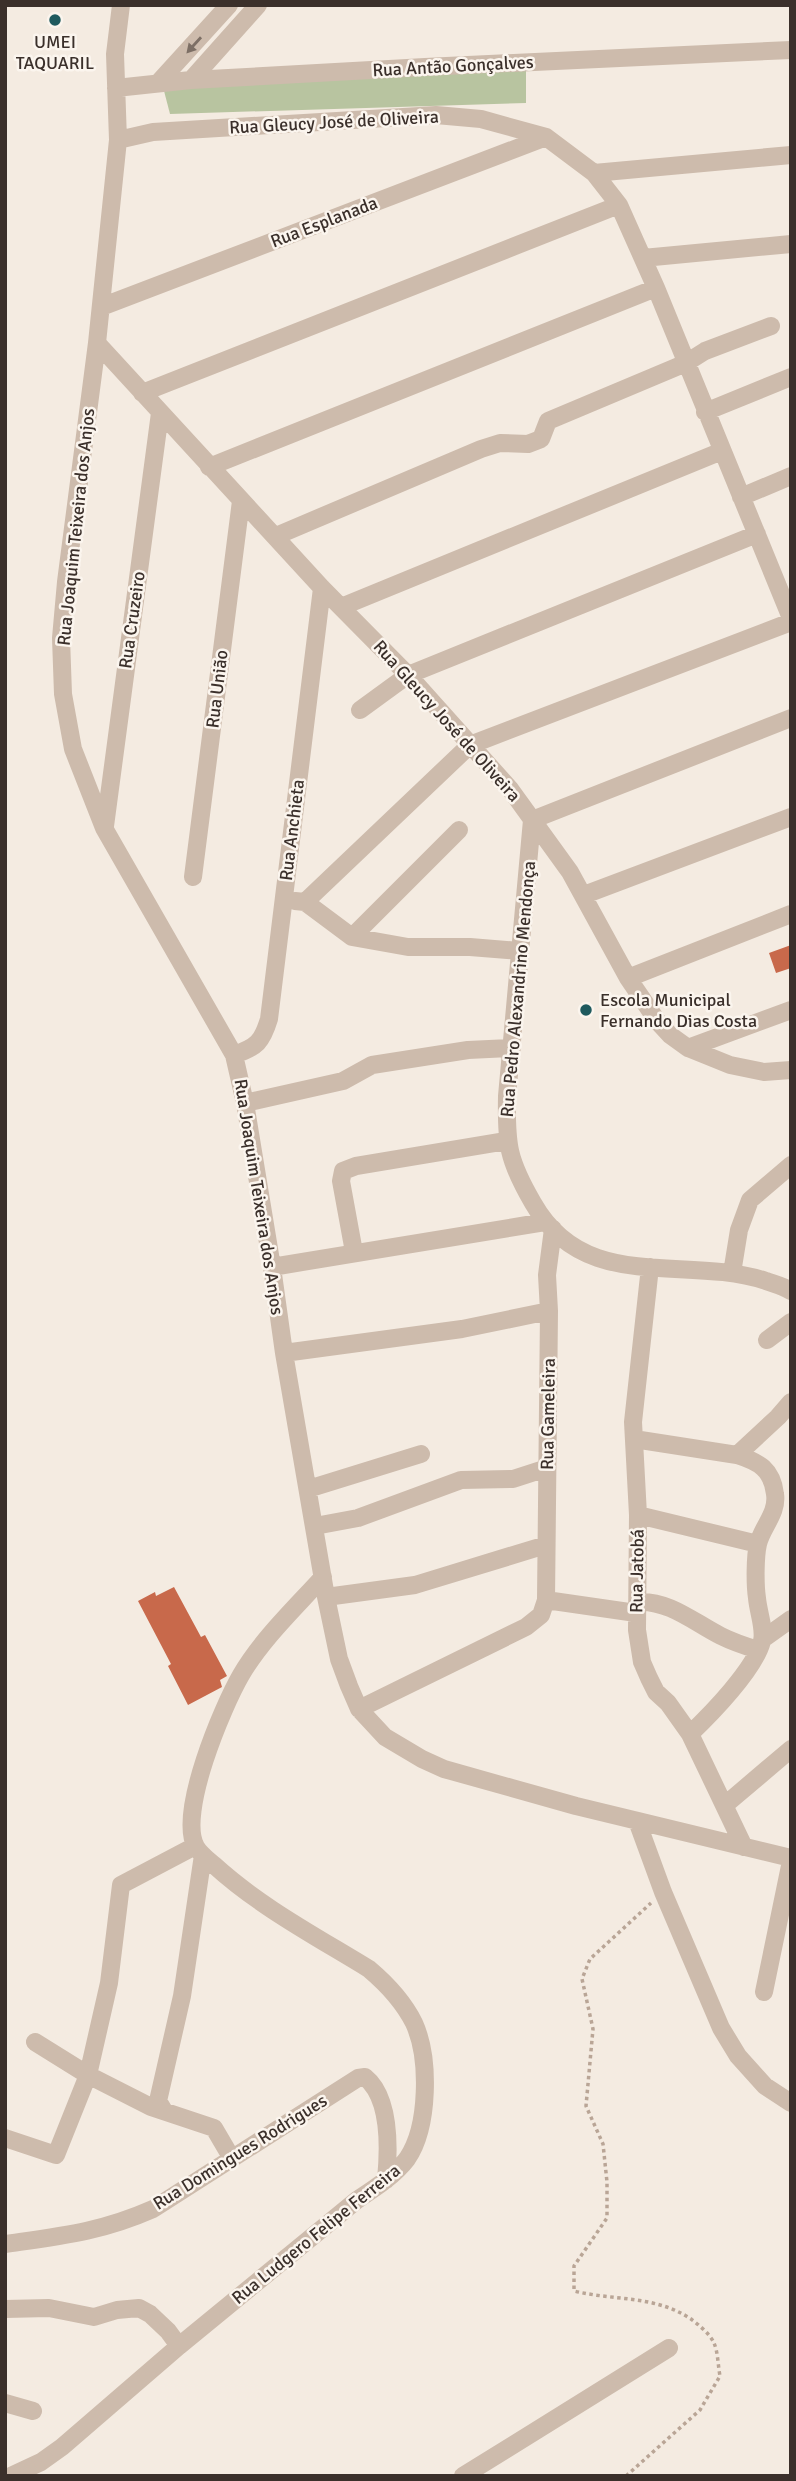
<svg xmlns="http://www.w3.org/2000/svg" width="796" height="2481" viewBox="0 0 796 2481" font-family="Signika,sans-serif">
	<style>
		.green { fill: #b8c4a0 }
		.building { fill: #c8694b }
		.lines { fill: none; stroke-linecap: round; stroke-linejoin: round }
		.path { stroke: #b9a596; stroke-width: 3.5; stroke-dasharray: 3.5 3.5; stroke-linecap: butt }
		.minor { stroke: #cdbbac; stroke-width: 18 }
		.oneway { fill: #7d6f65 }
		.poi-dot { fill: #1f5a5e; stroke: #fbf5ee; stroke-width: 2.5 }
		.labels { text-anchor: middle; stroke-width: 5; stroke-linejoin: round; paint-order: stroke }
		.poi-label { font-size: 18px; fill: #3b302b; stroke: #fbf5ee }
		.street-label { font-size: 18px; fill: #3b302b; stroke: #fbf5ee }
	</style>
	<rect width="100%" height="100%" fill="#f4ebe1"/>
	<path class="green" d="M526,69V103L170,114L163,87Z"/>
	<path class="building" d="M791,945V968L776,973L769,953Z
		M174,1587L201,1637L205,1635L227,1676L220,1680L222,1687L188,1705L168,1666L171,1664L138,1601L155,1592L156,1596Z"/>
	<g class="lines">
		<path class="path" d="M626,2476L700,2410L720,2376C718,2366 718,2352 714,2343C710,2334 699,2325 691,2319C655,2295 615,2301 574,2291V2266L607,2218V2182L603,2144L586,2106L593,2029L582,1979L590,1959L651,1903"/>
		<path class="minor" d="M121,5L115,54L118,140L97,343L66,582L61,638L63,694L73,749L104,828L234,1055L245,1103L272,1267L284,1353L326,1597L339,1659L349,1686L359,1709L385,1737L422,1759L444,1769L576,1806L791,1858
			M191,80L258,5
			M158,83L229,5
			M116,88L191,80L425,67L791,50
			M118,140L153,132L436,115L481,119L546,137L594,173L619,205L656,288L791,618
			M594,173L791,155
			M643,258L791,244
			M101,307L546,137
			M97,343L322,588L408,675L510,789L570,872L628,978L658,1022L670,1035L688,1048L730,1065L764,1072L791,1070
			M142,393L619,205
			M705,412L791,377
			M209,467L656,288
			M741,497L791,476
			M276,536L481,449L500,443L528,444L541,439L548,421L686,363L705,351L771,326
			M341,607L722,451
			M360,710L408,675L757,534
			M791,718L532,820L507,1096C506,1145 508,1160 533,1203C585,1295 684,1254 766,1281C774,1284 783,1286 791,1291
			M105,826L160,413
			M193,877L241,501
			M584,895L791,817
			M295,901L305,902L352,937L408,947H470L520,951
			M305,902L470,745L791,622
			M352,937L459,830
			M628,978L791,914
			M688,1048L791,1010
			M234,1055C257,1047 262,1042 269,1019L322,588
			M245,1103L343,1081L372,1065L468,1050L512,1048
			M354,1252L341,1181L343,1171L356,1166L506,1141
			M272,1267L545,1222
			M650,1267L633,1422L638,1515L637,1630L642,1662L649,1678L656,1692L668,1703L690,1734L744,1847
			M732,1273L739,1230L750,1200L791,1165
			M767,1340L791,1322
			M284,1353L462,1329L549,1311
			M634,1439L737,1455
			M308,1489L421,1454
			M638,1515L758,1544
			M315,1526L358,1518L461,1480L513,1479L547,1468
			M326,1597L415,1585L546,1545
			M546,1600L636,1613
			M638,1602C669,1600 695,1623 721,1636C733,1642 745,1646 758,1650
			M763,1639L791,1619
			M359,1709L526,1627L541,1615L546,1600L549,1311L547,1275L553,1229
			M690,1734C711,1714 755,1669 762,1641C765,1629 758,1611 757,1598C755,1585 755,1557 758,1544C762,1527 778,1513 775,1494C772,1469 759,1462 737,1455L778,1417L791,1402
			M725,1805L791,1749
			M637,1821L663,1892L721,2028L738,2056L765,2086L791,2103
			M195,1846L121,1885L109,1983L88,2075L151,2107L214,2128L231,2157
			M764,1992L791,1861
			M164,2111L158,2101L182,1996L203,1855
			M5,2138L56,2155L88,2075L35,2042
			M5,2244C61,2236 101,2232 153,2209L358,2078L365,2077C391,2098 389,2149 386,2180
			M5,2309L49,2308L94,2317L117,2310L139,2308L150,2314L168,2331L179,2346
			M5,2403L33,2411
			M11,2476L41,2462L62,2447L179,2346L357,2200C375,2188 394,2176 407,2159C429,2127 430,2058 414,2023C403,2001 388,1985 369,1969C317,1937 260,1907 214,1865C208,1860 200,1854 196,1847C177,1814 223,1706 241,1675C262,1639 295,1608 323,1577
			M463,2476L669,2348"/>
	</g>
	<defs><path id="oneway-solid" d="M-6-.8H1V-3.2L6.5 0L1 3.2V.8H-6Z" transform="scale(1.75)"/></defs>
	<use class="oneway" href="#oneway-solid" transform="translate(194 45) rotate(132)"/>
	<g class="poi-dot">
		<circle cx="55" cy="20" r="7"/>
		<circle cx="586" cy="1010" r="7"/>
	</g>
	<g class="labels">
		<g class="poi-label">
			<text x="55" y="48">UMEI<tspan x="55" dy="21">TAQUARIL</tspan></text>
			<text x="600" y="1006" text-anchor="start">Escola Municipal<tspan x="600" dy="21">Fernando Dias Costa</tspan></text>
		</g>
		<g class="street-label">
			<text transform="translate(453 66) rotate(-3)" y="6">Rua Antão Gonçalves</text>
			<text transform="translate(334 122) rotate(-3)" y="6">Rua Gleucy José de Oliveira</text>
			<text transform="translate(324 222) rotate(-21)" y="6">Rua Esplanada</text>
			<text transform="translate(76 527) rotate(-84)" y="6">Rua Joaquim Teixeira dos Anjos</text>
			<text transform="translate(132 620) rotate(-82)" y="6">Rua Cruzeiro</text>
			<text transform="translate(217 689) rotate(-83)" y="6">Rua União</text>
			<text transform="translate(447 721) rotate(48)" y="6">Rua Gleucy José de Oliveira</text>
			<text transform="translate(292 830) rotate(-83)" y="6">Rua Anchieta</text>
			<text transform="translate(518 989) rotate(-85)" y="6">Rua Pedro Alexandrino Mendonça</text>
			<text transform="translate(259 1197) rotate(81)" y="6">Rua Joaquim Teixeira dos Anjos</text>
			<text transform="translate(548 1414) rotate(-89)" y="6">Rua Gameleira</text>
			<text transform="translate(637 1571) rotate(-89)" y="6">Rua Jatobá</text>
			<text transform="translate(240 2152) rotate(-32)" y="6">Rua Domingues Rodrigues</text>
			<text transform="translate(316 2234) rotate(-39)" y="6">Rua Ludgero Felipe Ferreira</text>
		</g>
	</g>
	<rect width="796" height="2481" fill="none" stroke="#3b302b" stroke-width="14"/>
</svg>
